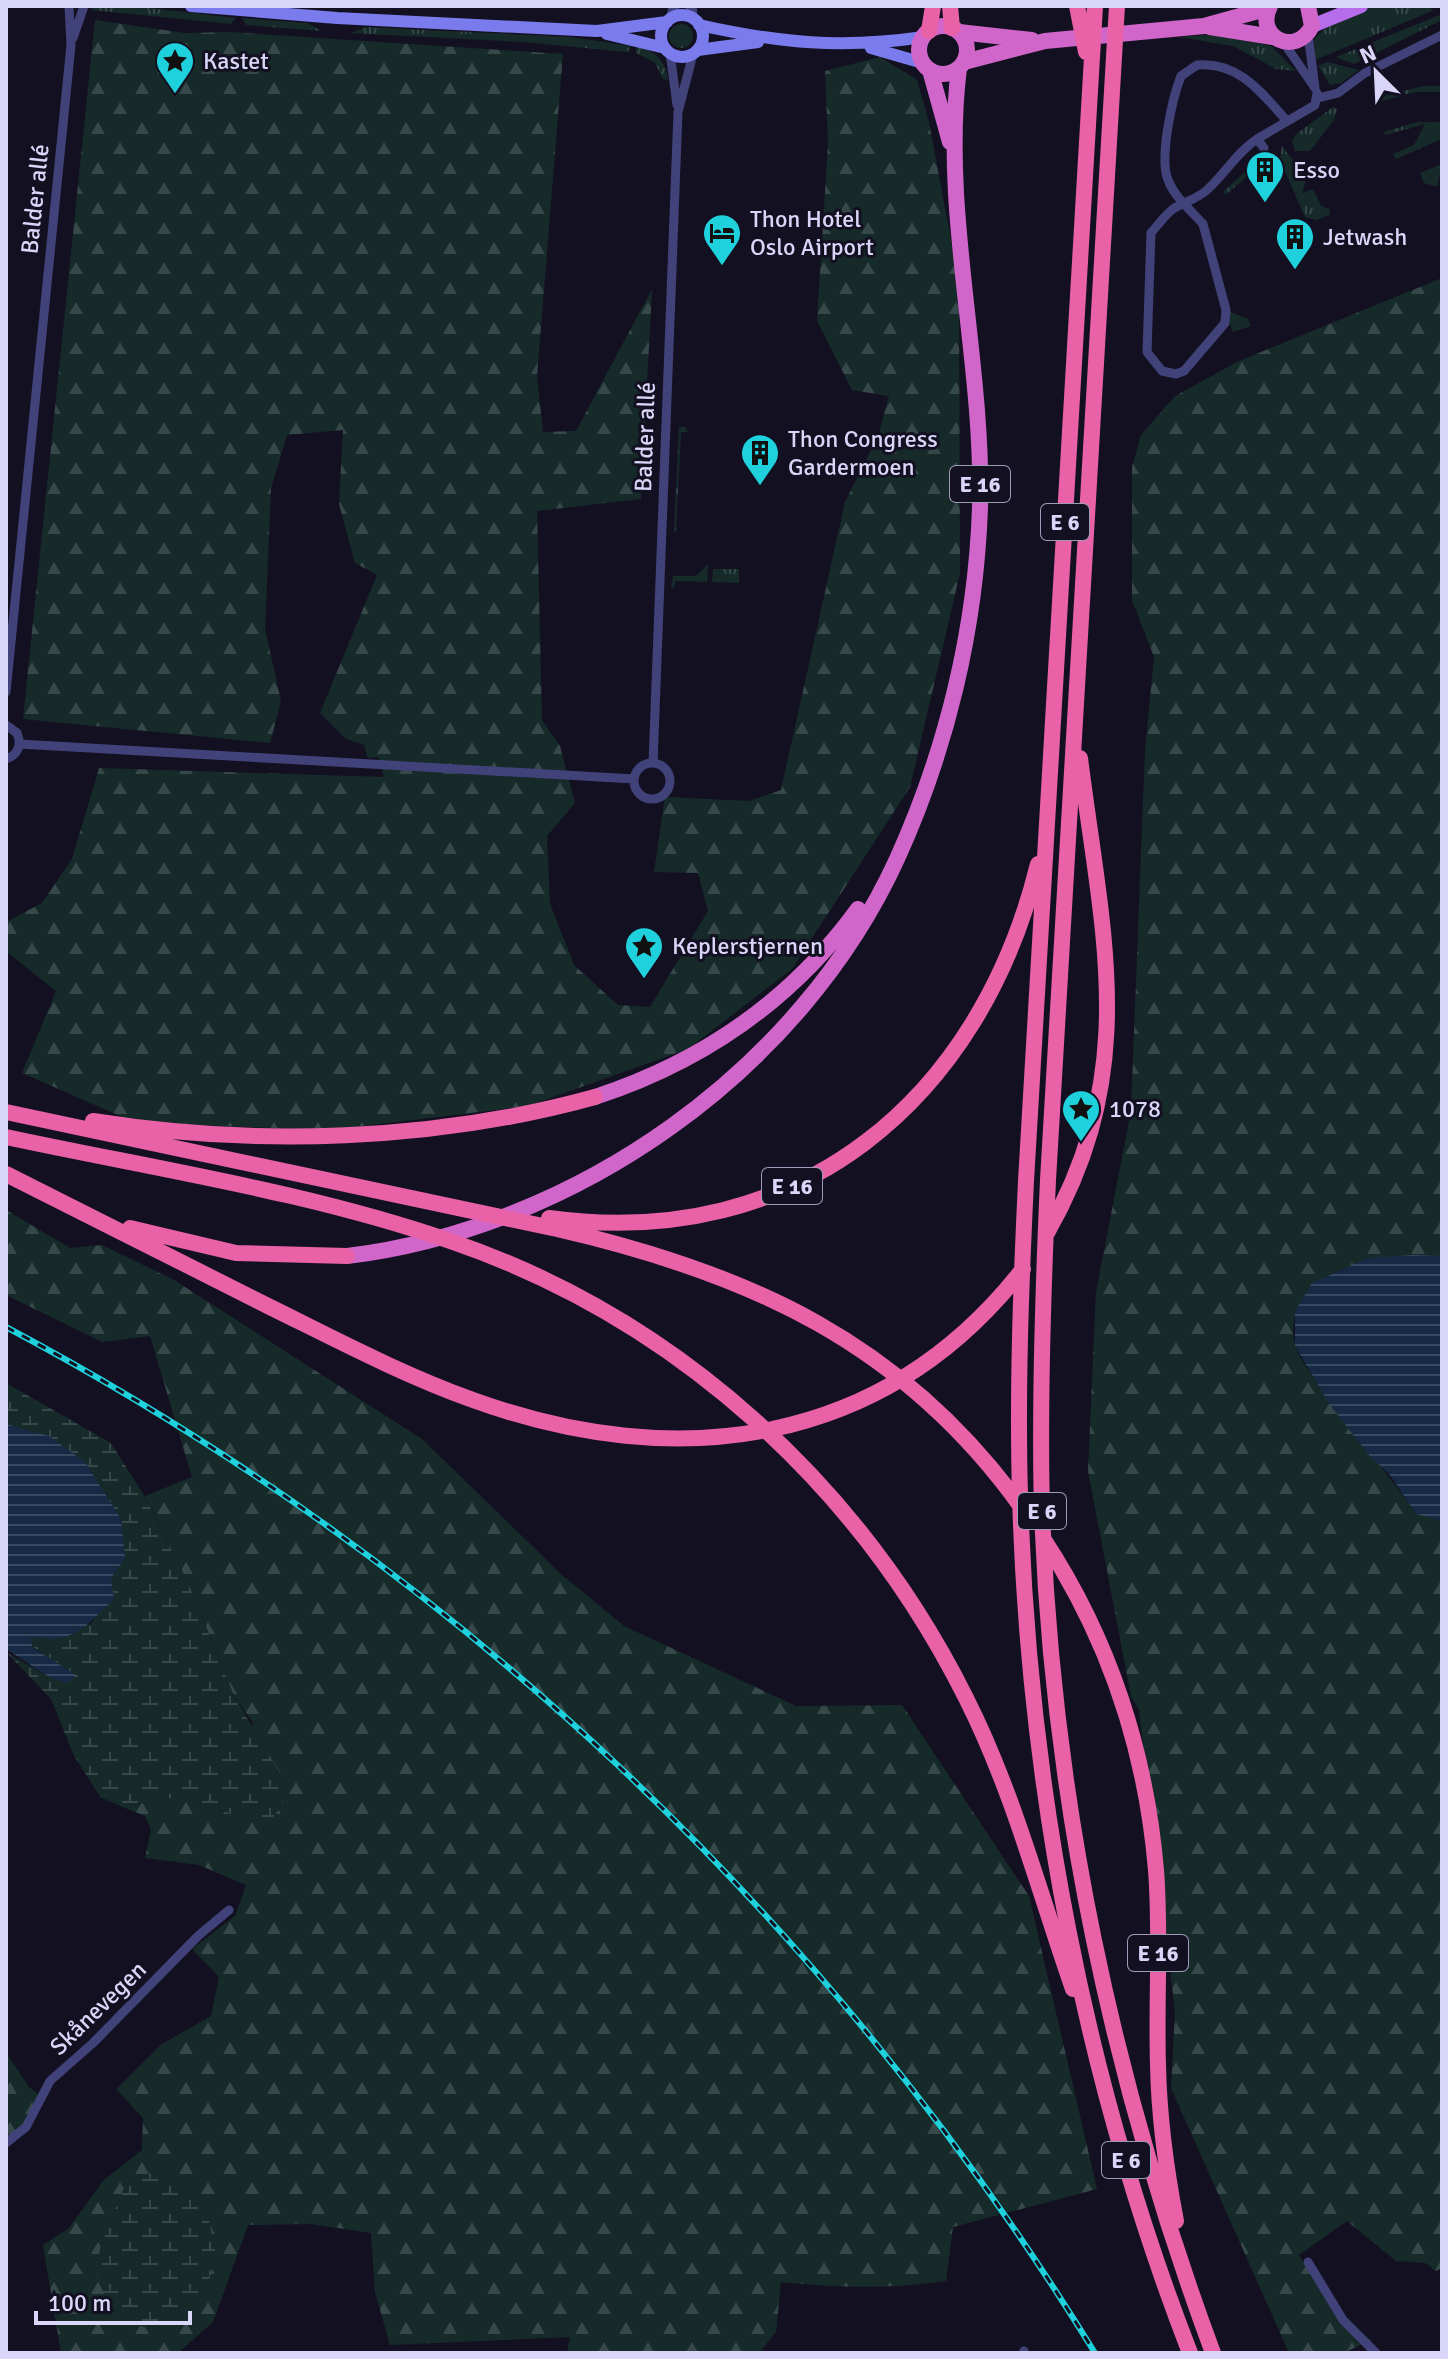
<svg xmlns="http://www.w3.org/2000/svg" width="1448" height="2359" viewBox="0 0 1448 2359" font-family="Signika,sans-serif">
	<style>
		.grass { fill: url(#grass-tufts) }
		.forest { fill: url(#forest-firs) }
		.wetland { fill: url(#wetland-marsh) }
		.water { fill: url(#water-rules) }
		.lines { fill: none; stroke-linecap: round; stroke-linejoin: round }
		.minor { stroke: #42427a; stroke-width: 9 }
		.tertiary { stroke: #42427a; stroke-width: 11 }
		.secondary { stroke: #7a7bed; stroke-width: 12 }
		.primary { stroke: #b76ceb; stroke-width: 14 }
		.trunk { stroke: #d066c9; stroke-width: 16 }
		.motorway { stroke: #e961a7; stroke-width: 16 }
		.rail-casing { stroke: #1fd1dd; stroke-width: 6 }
		.rail { stroke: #131121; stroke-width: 3; stroke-dasharray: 9; stroke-linecap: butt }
		.labels { text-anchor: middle; stroke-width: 6; stroke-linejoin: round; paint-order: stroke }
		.shield { fill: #131121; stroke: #9e9bb8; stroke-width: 2 }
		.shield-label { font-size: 22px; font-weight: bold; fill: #d9d6f9 }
		.poi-label { font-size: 24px; fill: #d9d6f9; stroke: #131121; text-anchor: start }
		.street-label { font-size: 24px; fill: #d9d6f9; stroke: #131121 }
	</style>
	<defs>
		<pattern id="grass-tufts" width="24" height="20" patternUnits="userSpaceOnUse" patternTransform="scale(2)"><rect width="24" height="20" fill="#152a29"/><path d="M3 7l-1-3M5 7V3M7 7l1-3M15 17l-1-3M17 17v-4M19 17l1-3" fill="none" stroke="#364849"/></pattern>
		<pattern id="forest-firs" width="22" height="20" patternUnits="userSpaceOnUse" patternTransform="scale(2)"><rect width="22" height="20" fill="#152a29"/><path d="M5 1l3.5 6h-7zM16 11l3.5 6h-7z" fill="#364849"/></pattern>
		<pattern id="wetland-marsh" width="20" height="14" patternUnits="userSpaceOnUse" patternTransform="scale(2)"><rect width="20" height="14" fill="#152a29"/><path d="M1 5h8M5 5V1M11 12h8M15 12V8" fill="none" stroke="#364849"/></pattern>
		<pattern id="water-rules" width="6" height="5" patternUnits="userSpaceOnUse" patternTransform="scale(2)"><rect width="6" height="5" fill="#162a45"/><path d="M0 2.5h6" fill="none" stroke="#374861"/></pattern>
	</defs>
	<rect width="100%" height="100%" fill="#131121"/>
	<path class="grass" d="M95,6H132L236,18L231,24L91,10Z
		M1379,6H1430L1432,11L1315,60L1314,40C1330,20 1355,12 1379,6Z
		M1442,14V20L1354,64L1336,57Z
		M242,18L307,23L322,31L246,25Z
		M669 36a12 12 0 1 1 24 0a12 12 0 1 1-24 0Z
		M366,27L571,37L631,46L628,52L523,42L351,33Z
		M1220,34L1271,46L1296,71L1276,69L1233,46L1179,37Z
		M636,45C655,51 666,60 668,80L663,79L655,63L636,53Z
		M1327,62L1359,70L1341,83L1330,85L1318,66Z
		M1424,86H1442V92H1416L1381,101L1379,97Z
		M1333,107L1337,109L1334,120L1310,151H1295L1292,141L1295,135Z
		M1417,122H1442V139L1396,159L1393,154L1414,145L1425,124L1385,135L1384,132Z
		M1282,146L1292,159L1310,167L1302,193L1313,189L1321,206L1330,209L1329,215L1316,220L1305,217L1280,160Z
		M1255,163L1259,167L1225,195L1224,191Z
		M1442,164L1437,187L1424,183L1420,173Z
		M1227,311L1248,319L1251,326L1233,332L1225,312Z
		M679,427H685L688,432H681L676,532H674Z
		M708,564L707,582L675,581L674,588H671L673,576H696Z
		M713,569H739V583L712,582Z"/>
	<path class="forest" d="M95,20L185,33L229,32L563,54L537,376L543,432L576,431L652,289L641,499L537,511L542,720L560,746L575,803L547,836L550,904L574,965L618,1005L650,1007L708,911L698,873L654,872L665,797L749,801L781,790L845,502L878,436L889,396L852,390L817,321L828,144L825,71L880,57L917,80L929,122L959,284L960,573L910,787L792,969L688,1049L528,1106L329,1130L136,1123L22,1073L56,991L6,951V922L42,903L72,859L99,768L384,777L378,757L368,758L364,745L346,739L320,713L377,575L355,563L339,504L343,430L287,435L271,488L265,629L281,701L270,743L23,719Z
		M1442,278V1256C1394,1254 1373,1256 1329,1275C1303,1287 1288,1316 1295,1345C1297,1354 1305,1364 1310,1372C1341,1423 1383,1464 1416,1514L1442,1521V2268L1436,2271L1425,2263L1396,2261L1347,2221L1299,2255L1340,2323L1372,2340L1343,2353H1289L1171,2088L1175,2011L1139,1710L1131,1696L1088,1471L1096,1292L1131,1111L1145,750L1154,657L1132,600V467L1141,435L1175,396L1239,361Z
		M6,1210L70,1248L102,1245L174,1280L422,1439L561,1574L624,1626L796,1706L902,1705L1029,1896L1097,2189L953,2227L946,2281C890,2289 838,2288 781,2282L776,2332L759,2353H567L570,2337L390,2345L375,2292L371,2233L311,2224L248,2225L213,2322L178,2353H61L43,2245L68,2229L104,2180L142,2150L143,2118L116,2089L162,2044L211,2016L219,1977L192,1949L235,1916L246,1885L199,1865L145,1858L151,1830L145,1816L103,1799L129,1805L179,1797L236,1815L253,1723L234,1696L189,1585L145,1496L192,1477L150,1336L102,1342L6,1295Z
		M6,2053L29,2087L41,2096L14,2138L6,2142Z"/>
	<path class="wetland" d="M6,1383L111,1443L145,1497L189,1585L234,1696L281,1775L283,1805L272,1818L236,1815L179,1797L129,1805L101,1798L74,1756L51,1699L6,1652L49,1677L75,1675L33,1647L30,1638L91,1624L98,1613L114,1600L49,1436L6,1424Z
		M168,2171L208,2215L216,2255L208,2284L182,2315L157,2330L122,2322L110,2309L95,2272L101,2245L123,2190L139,2175Z"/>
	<path class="water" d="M1413,1255L1442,1256V1521L1416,1514L1390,1475L1369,1455L1330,1405L1295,1346V1311L1312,1283L1368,1258Z
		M6,1424L49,1436L85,1462L121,1519L125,1558L111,1578L114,1600C95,1615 83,1636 55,1639C47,1640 39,1636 30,1638L33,1648L76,1675L67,1683L49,1677L6,1649Z"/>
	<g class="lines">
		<path class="minor" d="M73,38L84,6
			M1284,43L1315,88L1308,34
			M670,53L677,105
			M1318,98L1338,93L1365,73L1442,35
			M1257,139C1236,153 1225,174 1207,190C1197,199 1184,202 1173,209C1165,215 1158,225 1151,233L1147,352L1162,371L1176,374L1184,371L1225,323L1226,310L1203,224C1191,210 1175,198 1168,180C1159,158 1172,99 1181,76L1197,65C1239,62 1260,91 1286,120
			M1264,148L1257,139L1315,105L1317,93
			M6,692L71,45L69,6
			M6,725L17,733C22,745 18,755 6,759
			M19,744L634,779
			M653,763L678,112L693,54
			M634 781a18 18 0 1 1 36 0a18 18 0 1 1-36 0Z
			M6,2143L26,2127L50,2081L93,2043L198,1936L229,1910
			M1308,2262L1343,2320L1376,2353
			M1023,2353L1024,2351"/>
		<path class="tertiary" d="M691,6L692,18
			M672,18L674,6"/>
		<path class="secondary" d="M191,6L337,18L597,31L667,22
			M661 36a21 21 0 1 1 42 0a21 21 0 1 1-42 0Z
			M699,25C780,43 841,49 924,37
			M607,34L665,48
			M871,48L923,63
			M698,50L758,42"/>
		<path class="primary" d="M1312,26L1361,6"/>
		<path class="trunk" d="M1270,6C1254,37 1296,58 1312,26L1308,6
			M919 50a24 24 0 1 1 48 0a24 24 0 1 1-48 0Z
			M1210,27L1273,37
			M959,32L1032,40
			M964,62L1045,41L1204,26L1269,8
			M930,70L950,142
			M595,1097C702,1062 792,1000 858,909
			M347,1256C576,1228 800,1071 897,859C947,749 976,628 980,507C984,361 941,213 959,68"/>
		<path class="motorway" d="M950,6L952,28
			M1077,6L1086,52
			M1095,6L1026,1181C1021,1285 1017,1390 1020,1495C1028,1786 1085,2082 1190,2353
			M1117,6L1048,1180C1043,1290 1039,1401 1042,1511C1052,1799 1113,2084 1213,2353
			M929,31L933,6
			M6,1112L557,1229C749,1273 904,1343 1022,1508
			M93,1121C256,1147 436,1141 595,1097
			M6,1137C155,1169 309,1192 453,1242C677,1319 860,1486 966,1698C1013,1791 1039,1892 1073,1989
			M6,1174C94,1218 182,1263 270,1307C337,1340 403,1375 473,1400C677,1474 884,1447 1023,1269
			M549,1218C799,1252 980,1100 1038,864
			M130,1228L236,1253L347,1256
			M1047,1233C1141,1068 1102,934 1080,758
			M1044,1540C1109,1639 1146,1752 1156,1870C1161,1935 1156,2000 1158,2065C1159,2118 1166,2169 1176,2221"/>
		<defs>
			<path id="rail" d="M6,1327C457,1566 828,1919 1095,2353"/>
		</defs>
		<use href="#rail" class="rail-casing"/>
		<use href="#rail" class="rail"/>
	</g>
	<defs>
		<symbol id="sight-pin" viewBox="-11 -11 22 30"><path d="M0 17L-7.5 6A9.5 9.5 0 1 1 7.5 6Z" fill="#1fd1dd" stroke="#131121"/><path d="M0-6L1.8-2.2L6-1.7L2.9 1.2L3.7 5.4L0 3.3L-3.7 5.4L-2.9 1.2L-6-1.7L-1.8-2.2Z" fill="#111"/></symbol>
		<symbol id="building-pin" viewBox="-11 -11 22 30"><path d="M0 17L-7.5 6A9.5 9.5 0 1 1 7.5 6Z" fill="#1fd1dd" stroke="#131121"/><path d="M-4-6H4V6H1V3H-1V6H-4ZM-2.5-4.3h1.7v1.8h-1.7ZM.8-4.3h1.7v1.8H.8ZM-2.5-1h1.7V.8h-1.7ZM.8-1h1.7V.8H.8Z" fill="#111"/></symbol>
		<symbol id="hotel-pin" viewBox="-11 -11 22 30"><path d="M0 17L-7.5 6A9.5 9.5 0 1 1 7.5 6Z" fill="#1fd1dd" stroke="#131121"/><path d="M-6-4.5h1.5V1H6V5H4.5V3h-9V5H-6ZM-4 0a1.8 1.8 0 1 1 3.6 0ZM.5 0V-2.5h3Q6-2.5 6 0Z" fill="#111"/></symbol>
	</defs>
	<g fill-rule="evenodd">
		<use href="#sight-pin" x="153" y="39" width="44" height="60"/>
		<use href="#building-pin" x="1243" y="148" width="44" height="60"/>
		<use href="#hotel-pin" x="700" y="211" width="44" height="60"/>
		<use href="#building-pin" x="1273" y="215" width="44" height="60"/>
		<use href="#building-pin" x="738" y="431" width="44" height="60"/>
		<use href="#sight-pin" x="622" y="924" width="44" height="60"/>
		<use href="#sight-pin" x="1059" y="1087" width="44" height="60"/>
	</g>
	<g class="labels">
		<g class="shield">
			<rect x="950" y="466" width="60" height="36" rx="6"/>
			<rect x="1041" y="504" width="48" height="36" rx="6"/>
			<rect x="762" y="1168" width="60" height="36" rx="6"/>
			<rect x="1018" y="1493" width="48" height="36" rx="6"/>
			<rect x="1128" y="1935" width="60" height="36" rx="6"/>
			<rect x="1102" y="2142" width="48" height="36" rx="6"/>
		</g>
		<g class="shield-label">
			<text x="980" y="492">E 16</text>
			<text x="1065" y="530">E 6</text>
			<text x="792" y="1194">E 16</text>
			<text x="1042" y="1519">E 6</text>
			<text x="1158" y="1961">E 16</text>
			<text x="1126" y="2168">E 6</text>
		</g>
		<g class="poi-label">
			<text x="203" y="69">Kastet</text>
			<text x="1293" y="178">Esso</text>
			<text x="750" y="227">Thon Hotel<tspan x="750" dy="28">Oslo Airport</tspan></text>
			<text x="1323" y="245">Jetwash</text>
			<text x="788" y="447">Thon Congress<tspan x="788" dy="28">Gardermoen</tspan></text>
			<text x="672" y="954">Keplerstjernen</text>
			<text x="1109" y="1117">1078</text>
		</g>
		<g class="street-label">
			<text transform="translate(35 199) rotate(-84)" y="8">Balder allé</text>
			<text transform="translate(645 437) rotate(-88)" y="8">Balder allé</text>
			<text transform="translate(98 2008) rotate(-44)" y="8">Skånevegen</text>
		</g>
	</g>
	<rect width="1448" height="2359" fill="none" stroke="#d9d6f9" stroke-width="16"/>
	<g transform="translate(1376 72) rotate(336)" stroke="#131121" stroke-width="6" paint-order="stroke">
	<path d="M0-6L14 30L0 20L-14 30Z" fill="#d9d6f9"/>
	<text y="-12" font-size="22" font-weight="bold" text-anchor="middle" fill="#d9d6f9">N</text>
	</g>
	<path d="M36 2311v12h154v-12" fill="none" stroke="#d9d6f9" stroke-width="4"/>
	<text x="48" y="2311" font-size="24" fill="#d9d6f9" stroke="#131121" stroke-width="6" paint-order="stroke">100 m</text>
</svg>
